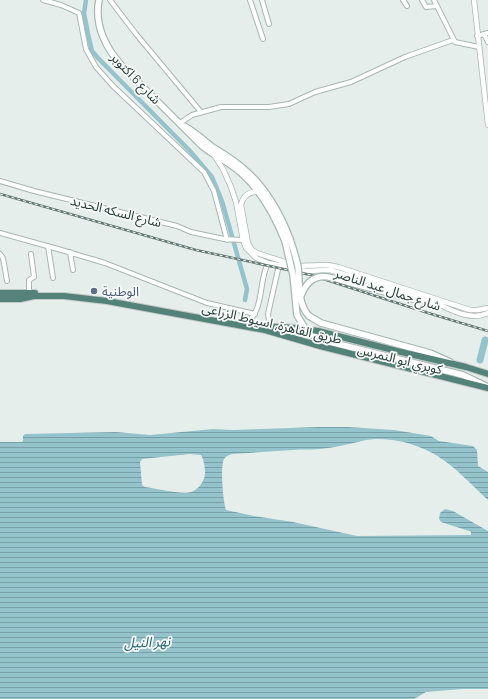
<svg xmlns="http://www.w3.org/2000/svg" width="488" height="699" viewBox="0 0 488 699" font-family="Barlow,'Noto Sans Arabic',sans-serif">
	<style>
		.water { fill: url(#water-rules); fill-rule: evenodd }
		.lines { fill: none; stroke-linecap: round; stroke-linejoin: round }
		.canal { stroke: #95c3cc; stroke-width: 4.5 }
		.river { stroke: #95c3cc; stroke-width: 7 }
		.minor-casing { stroke: #a9b6b2; stroke-width: 6 }
		.tertiary-casing { stroke: #a9b6b2; stroke-width: 6 }
		.secondary-casing { stroke: #a6b8b2; stroke-width: 8 }
		.trunk-casing { stroke: #c3c9c7; stroke-width: 8 }
		.minor { stroke: #fff; stroke-width: 4 }
		.tertiary { stroke: #fff; stroke-width: 4.5 }
		.secondary { stroke: #fff; stroke-width: 5.5 }
		.trunk { stroke: #538278; stroke-width: 6 }
		.rail-casing { stroke: #627973; stroke-width: 2.5 }
		.rail { stroke: #f7faf9; stroke-width: 1; stroke-dasharray: 3; stroke-linecap: butt }
		.secondary-bridge-casing { stroke: #a6b8b2; stroke-width: 8; stroke-linecap: butt }
		.secondary-bridge { stroke: #fff; stroke-width: 5.5 }
		.service-dot { fill: #5c6f8a; stroke: #f7faf9; stroke-width: 1.5 }
		.labels { text-anchor: middle; stroke-width: 3.5; stroke-linejoin: round; paint-order: stroke }
		.street-label { font-size: 13px; fill: #273e38; stroke: #f7faf9 }
		.service-label { font-size: 13px; fill: #4e5e75; stroke: #f7faf9; text-anchor: start }
		.water-label { font-size: 14px; font-style: italic; fill: #276774; stroke: #f7faf9 }
	</style>
	<defs>
		<pattern id="water-rules" width="6" height="5" patternUnits="userSpaceOnUse"><rect width="6" height="5" fill="#95c3cc"/><path d="M0 2.5h6" fill="none" stroke="#7aa0a7"/></pattern>
	</defs>
	<rect width="100%" height="100%" fill="#e6eeeb"/>
	<path class="water" d="M319,427H348L394,430L431,436L439,441L473,446L477,450L478,466L488,472V500C467,481 450,460 424,449C406,441 381,436 362,441C348,444 334,448 320,449C311,450 302,449 293,450C272,451 252,453 232,454C229,455 226,456 224,459C220,467 223,501 226,510L254,516L293,522L357,536L471,535V532L469,531L441,522L439,519L440,513L445,509L453,511L488,531V689H462L426,692L414,699H0V442H22L23,441V436L25,434L116,432L150,435L213,429L232,430ZM190,454L201,455C204,460 205,467 205,473C205,481 198,490 191,492C182,495 155,488 145,487L142,485L140,462L142,459Z"/>
	<g class="lines">
		<path class="canal" d="M86,0L84,13L88,34L92,51L98,58L190,151L212,177L222,201L247,289L245,300"/>
		<path class="river" d="M480,360L485,340"/>
		<defs>
			<path id="minor" d="M43,0L61,5L79,13L86,49L96,67L113,86L204,172L214,191L227,240
				M110,0L136,34L201,112
				M250,0L263,39
				M262,0L269,24
				M403,0L407,6
				M422,0L426,7L437,6
				M434,0L455,42L479,47
				M484,34L488,42
				M477,36L488,33
				M180,123L192,115L221,107H269L289,104L315,92L351,82L405,57L453,40
				M0,181L34,191L177,226L191,232L224,239L243,240
				M0,233L58,249L105,263L207,303L255,314
				M48,246L53,278
				M70,252L73,270
				M0,254L3,258L7,281
				M29,293V280L34,277L31,254
				M245,324C265,311 258,282 268,263
				M270,326L268,314L279,265"/>
			<path id="tertiary" d="M474,0L488,125
				M214,155L223,169L231,187L236,202L243,240L246,248L256,258L268,263L306,271L330,270L422,298
				M259,192C249,191 243,196 241,205L248,243L252,250L257,253L297,266L328,265L338,267L470,310H478L488,308
				M431,301C449,308 468,322 488,313"/>
			<path id="secondary" d="M99,0C94,25 106,49 123,67L202,146C214,156 229,162 240,172C261,190 275,216 285,241
				M184,126C194,131 202,139 211,146C222,153 234,160 244,169C265,187 280,213 290,239
				M332,278L408,298L434,302
				M309,316L321,323L430,353L450,362
				M307,332L316,337L326,341L463,375L488,387"/>
			<path id="trunk" d="M0,293H35
				M0,299H20L34,296H64L107,301L183,315L265,330L320,346L488,388
				M257,326L297,328L318,331L397,351L466,367L488,374"/>
		</defs>
		<use href="#minor" class="minor-casing"/>
		<use href="#tertiary" class="tertiary-casing"/>
		<use href="#secondary" class="secondary-casing"/>
		<use href="#trunk" class="trunk-casing"/>
		<use href="#minor" class="minor"/>
		<use href="#tertiary" class="tertiary"/>
		<use href="#secondary" class="secondary"/>
		<use href="#trunk" class="trunk"/>
		<defs>
			<path id="rail" d="M0,194L196,250L311,275L428,313L488,331"/>
		</defs>
		<use href="#rail" class="rail-casing"/>
		<use href="#rail" class="rail"/>
		<defs>
			<path id="secondary-bridge" d="M290,239C293,248 296,257 298,267C300,283 297,303 309,316
				M285,241L293,275L297,315L307,332
				M301,296C306,281 317,273 332,278"/>
		</defs>
		<use href="#secondary-bridge" class="secondary-bridge-casing"/>
		<use href="#secondary-bridge" class="secondary-bridge"/>
	</g>
	<circle class="service-dot" cx="94" cy="291" r="4"/>
	<g class="labels">
		<g class="street-label">
			<text transform="translate(136 78) rotate(46)" y="5">شارع 6 اكتوبر</text>
			<text transform="translate(116 211) rotate(14)" y="5">شارع السكه الحديد</text>
			<text transform="translate(388 289) rotate(18)" y="5">شارع جمال عبد الناصر</text>
			<text transform="translate(272 323) rotate(13)" y="5">طريق القاهرة, اسيوط الزراعى</text>
			<text transform="translate(400 359) rotate(14)" y="5">كوبري ابو النمرس</text>
		</g>
		<g class="service-label">
			<text x="102" y="296">الوطنية</text>
		</g>
		<g class="water-label">
			<text transform="translate(147 642) rotate(-2)" y="5">نهر النيل</text>
		</g>
	</g>
</svg>
